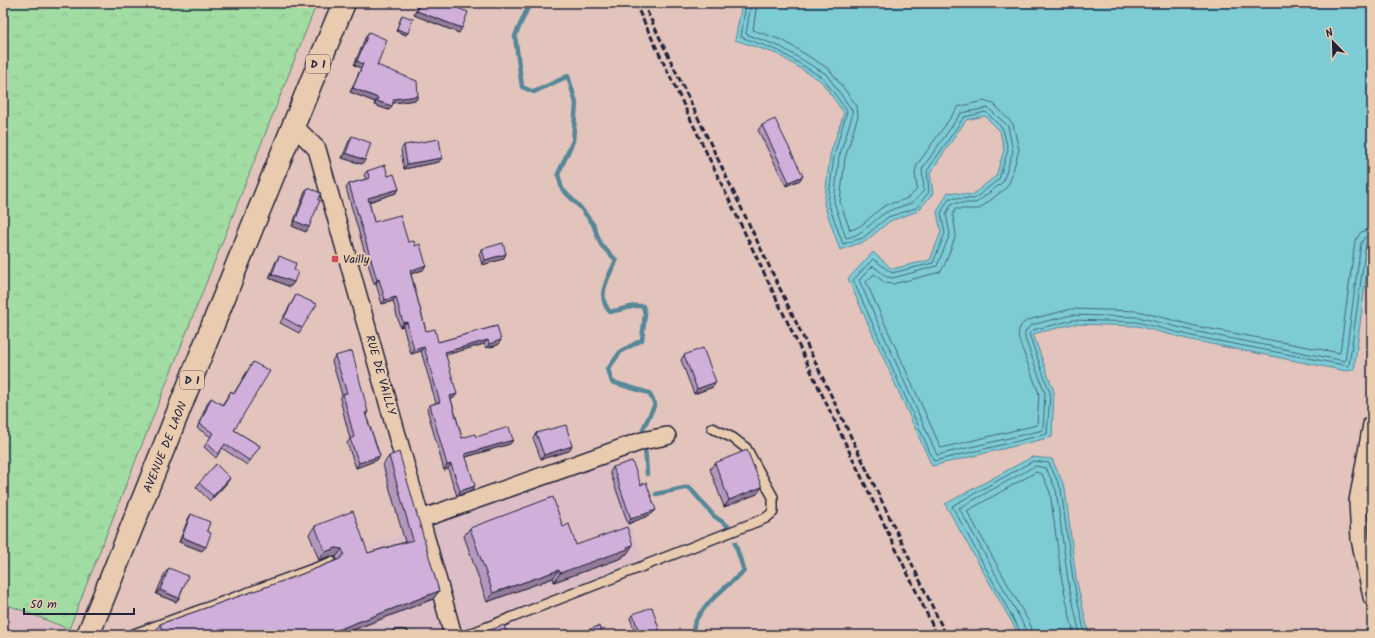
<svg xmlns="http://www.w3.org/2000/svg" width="1375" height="638" viewBox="0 0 1375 638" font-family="Kalam,sans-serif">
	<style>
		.built { fill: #ddbec6 }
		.grass { fill: url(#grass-tufts); stroke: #62806f }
		.water { fill: #7bcbd5; stroke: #578797 }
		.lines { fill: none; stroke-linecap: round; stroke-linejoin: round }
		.shore { stroke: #466679; stroke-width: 1 }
		.stream { stroke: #578797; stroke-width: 4.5 }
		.service-casing { stroke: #22223b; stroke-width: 12 }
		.minor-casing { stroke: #22223b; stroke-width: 20 }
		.primary-casing { stroke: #22223b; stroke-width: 25 }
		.service { stroke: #e9ccb0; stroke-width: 9 }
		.minor { stroke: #e9ccb0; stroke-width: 17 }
		.primary { stroke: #e9ccb0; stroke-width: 22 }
		.rail { stroke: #22223b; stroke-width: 3; stroke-dasharray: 6 3; stroke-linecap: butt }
		.wall { fill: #b397bc; stroke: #22223b }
		.shaded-wall { fill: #927b99; stroke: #22223b }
		.building { fill: #d0b0db; stroke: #22223b }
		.poi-dot { fill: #d1495b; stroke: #e9ccb0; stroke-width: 1.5 }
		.labels { text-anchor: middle; stroke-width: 4; stroke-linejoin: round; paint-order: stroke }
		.shield { fill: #e9ccb0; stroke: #5e555e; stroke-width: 1 }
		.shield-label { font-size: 11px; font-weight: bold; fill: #22223b }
		.poi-label { font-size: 12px; fill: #22223b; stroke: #e9ccb0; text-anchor: start }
		.street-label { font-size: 12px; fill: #22223b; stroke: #e9ccb0 }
	</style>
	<defs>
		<pattern id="grass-tufts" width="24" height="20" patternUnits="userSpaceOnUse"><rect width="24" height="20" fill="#a1dda3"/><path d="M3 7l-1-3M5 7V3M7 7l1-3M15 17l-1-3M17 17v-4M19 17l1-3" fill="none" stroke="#8abd8d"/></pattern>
	</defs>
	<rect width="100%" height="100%" fill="#e2c4bd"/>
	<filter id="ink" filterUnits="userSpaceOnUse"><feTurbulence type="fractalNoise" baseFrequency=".025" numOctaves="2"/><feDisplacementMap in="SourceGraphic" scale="8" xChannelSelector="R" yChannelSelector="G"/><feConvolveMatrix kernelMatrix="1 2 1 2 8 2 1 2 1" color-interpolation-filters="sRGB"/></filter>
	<g filter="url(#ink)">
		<path class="built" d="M607,460L647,570L479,635H125Z
			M3,603L69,629L91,635H3Z"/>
		<path class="grass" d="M3,3H317L69,629L3,603Z
			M1372,493V559L1365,518Z"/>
		<path class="water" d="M742,3H1372V232L1354,370L1346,371L1191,340L1137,326L1073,324L1033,334L1054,392L1052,437L932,466L848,279L873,252L892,269L930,260L941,232L937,212L948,192L972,195L996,176L1004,150L1000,131L985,116L966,120L930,173L933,193L918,211L890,221L866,241L840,250L824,204L830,155L844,113L821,81L777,54L735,40Z
			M1032,457L1052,459L1065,488L1076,578L1089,635H1019L945,504Z"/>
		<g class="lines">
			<path class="shore" d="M746,3L741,37L779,51L823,78L847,111L834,156L828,203L843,244L863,238L888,217L916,208L929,192L927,171L964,117L986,112L1003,129L1008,150L999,179L974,199L949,198L941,213L945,233L933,263L892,273L873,259L853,280L934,461L1047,434L1050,393L1029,334L1033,330L1073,320L1137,322L1192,336L1349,366L1366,244L1368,240H1372
				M751,3L746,34L781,47L826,74L852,110V116L839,157L834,202L846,238C863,235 871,222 885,213C902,203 910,210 924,190L922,169L961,113L988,108L1008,126L1013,151L1003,182L976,203H952L946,214L950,234L937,266L893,278L887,277L873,266L859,280L937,455L1043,430L1045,393L1025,338V332L1031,325L1072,315L1138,317L1193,331L1345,361L1361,243L1365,237L1372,235
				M757,3L753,30L784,41L829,69L857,106L858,116L845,158L840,202L850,230C862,228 871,216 880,209C894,199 905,205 917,189L915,173L917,165L958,107L983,101L994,104L1013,124L1019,150L1010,181L1006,188L979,209H955L953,215L956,235L944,266L940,272L893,284L885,283L874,274L866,282L941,448L1037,425L1039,394L1019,340C1017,331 1020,324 1028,320L1071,309L1138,311L1195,326L1340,353L1355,241L1361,232L1372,229
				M1022,635L952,506L1033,461L1049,463L1061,489L1073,579L1085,635
				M1027,635L1026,629L959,508L1035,466L1046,468L1056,490L1068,580L1080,635
				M1033,635L1031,626L967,511L1036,472L1042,474L1050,492L1062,581L1074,635"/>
			<path class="stream" d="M530,3L515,36L522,87L534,92L568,76L576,103L573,141L558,174L562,189L580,207L593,224L601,245L616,260C609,277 595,296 610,312L635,306H643L645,314L642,340L621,351L608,369L612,382L649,393L655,404L643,429
				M645,447L647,474
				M656,494L689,487L714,516L731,528
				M694,635C687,615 730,584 744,571L735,543"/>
			<defs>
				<path id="service" d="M131,635L332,562
					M396,635H404
					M467,635L766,518L773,512V497L746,448L733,438L712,428"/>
				<path id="minor" d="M293,125L317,149L453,635
					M1372,424L1358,501L1360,539L1372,597
					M421,519L642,441L667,436"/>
				<path id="primary" d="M88,635C174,425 256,213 344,3"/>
			</defs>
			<use href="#service" class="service-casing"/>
			<use href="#minor" class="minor-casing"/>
			<use href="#primary" class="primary-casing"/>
			<use href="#service" class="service"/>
			<use href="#minor" class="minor"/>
			<use href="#primary" class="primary"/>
			<path class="rail" d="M635,3L937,635
				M643,3L946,635"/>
		</g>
		<path class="wall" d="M419,3H444L459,33L414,15Z
			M402,15L408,33L406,35L396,31L401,18Z
			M369,32L377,65L418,96L416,100L393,103L389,110L374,105L375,102L350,92L361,68L354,65L366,36Z
			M762,125L800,180L786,186L758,130Z
			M352,136L365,160L362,164L342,158L349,141Z
			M404,145L439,162L404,169L401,150Z
			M367,171L388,176L399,189L396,193L369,202L374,222L415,246L426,265L423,270L411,274L426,331L438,342L497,326L498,345L486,348L484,344L446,355L454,398L451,399L462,438L476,437L513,440L510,444L466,457L472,490L457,496L448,469L444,470L427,409L430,405L436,403L421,351L411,354L403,326L400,327L393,301L382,304L376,284H374L346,188L349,184L366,179L364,175Z
			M308,188L309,227L306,232L292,226L305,192Z
			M482,249L506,254L503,259L482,265L479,254Z
			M279,256L294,270V282L290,287L269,278L276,261Z
			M296,295L302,328L299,333L280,323Z
			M684,355L716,382L713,387L694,394L681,360Z
			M335,356L368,412L366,415L380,456L377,460L356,468L347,443L350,439L340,399L342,395L332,361Z
			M253,362L234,430L260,446L247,465L222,448L216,458L204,447L211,437L197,428L208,402L211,398L222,405L231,391L234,393Z
			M536,433L569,451L541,459L533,438Z
			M389,456L439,591L433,599L340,635H155L154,633L160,624L297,576L337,560L336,557L330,556L319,560L309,534L315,526L368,553L405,542L383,465Z
			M715,463L757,494L724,507L710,469Z
			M613,467L641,485L652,514L628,524L610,472Z
			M199,483H227L210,501L196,487Z
			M191,514L202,551L179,542L188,519Z
			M470,528L576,545L627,554L624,555L622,558L554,582L553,578L487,602L464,536Z
			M169,568L179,598L176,602L156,594L165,573Z
			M633,614L658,635H636L630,618Z
			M487,631L507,635H484Z"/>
		<path class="shaded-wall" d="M417,11L462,28L459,33L414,15Z
			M397,29L408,33L406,35L396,31Z
			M357,61L363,64L361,68L354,65Z
			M353,88L378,98L375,102L350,92Z
			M418,96L416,100L392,103L394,99Z
			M377,101L392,106L389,110L374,105Z
			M346,153L365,160L362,164L342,158Z
			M442,158L439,162L404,169L407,164Z
			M803,176L800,180L786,186L789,182Z
			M399,189L396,193L365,203L368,198Z
			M295,221L309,227L306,232L292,226Z
			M506,254L503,259L482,265L485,260Z
			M426,265L423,270L407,275L410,271Z
			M272,274L294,282L290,287L269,278Z
			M379,279L376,284H374L377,280Z
			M396,297L393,301L382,304L385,300Z
			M407,322L403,326L400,327L403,323Z
			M488,340L484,344L442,356L445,352Z
			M501,340L498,345L486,348L489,344Z
			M424,347L421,351L411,354L414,350Z
			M716,382L713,387L694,394L697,389Z
			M457,394L454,398L447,400L450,396Z
			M513,440L510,444L462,458L465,454Z
			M572,446L569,451L541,459L544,455Z
			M380,456L377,460L356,468L359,463Z
			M451,464L448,469L444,470L447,465Z
			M230,478L227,483L210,501L213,496Z
			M475,486L472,490L457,496L460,491Z
			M762,487L757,494L724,507L729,500Z
			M656,510L652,514L628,524L631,519Z
			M182,537L206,547L202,551L179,542Z
			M633,545L627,554L624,555L622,558L554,582L560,573Z
			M336,548L342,549L336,557L330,556L319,560L325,552Z
			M559,570L553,578L487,602L493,593Z
			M160,590L179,598L176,602L156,594Z
			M439,591L433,599L340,635H324Z
			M660,632L658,635H652Z"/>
		<path class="building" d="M420,3H444L468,12L462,28L417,11Z
			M402,15L413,19L408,33L397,29Z
			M369,32L387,40L377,65L417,81L418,96L394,99L392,106L377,101L378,98L353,88L363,64L357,61Z
			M775,119L803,176L789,182L762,125Z
			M352,136L371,143L365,160L346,153Z
			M439,139L442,158L407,164L404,145Z
			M385,165L388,176L394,174L399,189L368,198L374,222L400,215L408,242L414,241L415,246L420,244L426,265L410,271L426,331L435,329L438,342L497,326L501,340L489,344L488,340L445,352L457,394L450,396L462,438L475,434L476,437L509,427L513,440L465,454L475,486L460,491L451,464L447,465L430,405L440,402L424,347L414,350L407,322L403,323L396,297L385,300L379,279L377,280L349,184L370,178L367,171Z
			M308,188L321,193L318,200H320L309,227L295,221Z
			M503,243L506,254L485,260L482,249Z
			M279,256L296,263L294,270L298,272L294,282L272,274Z
			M296,295L317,304L302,328L284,318Z
			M703,348L716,382L697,389L684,355Z
			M352,351L368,412L365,413L380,456L359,463L350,439L354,437L343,394L347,393L335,356Z
			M253,362L270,371L234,430L260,446L250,461L225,444L218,454L207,443L213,433L200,424L211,398L223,405L231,391L234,394Z
			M566,425L572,446L544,455L536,433Z
			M747,450L762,487L729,500L715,463Z
			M399,452L439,591L324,635H164L160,624L297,576L340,559L344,554L342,549L336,548L325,552L315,526L353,511L368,553L413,540L389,456Z
			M632,461L641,485L646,482L656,510L631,519L613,467Z
			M216,464L230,478L213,496L199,483Z
			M553,497L563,527L569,524L576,545L627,527L633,545L627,547L628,549L560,573L559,570L493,593L470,528Z
			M191,514L210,522L207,531L211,533L206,547L182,537Z
			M169,568L188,576L179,598L160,590Z
			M652,607L660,632L652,635H640L633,614Z
			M504,625L507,635H489L487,631Z
			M599,626L602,635H583L582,632Z"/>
	</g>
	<rect class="poi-dot" x="331" y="255" width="8" height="8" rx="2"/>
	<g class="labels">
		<g class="shield">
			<rect x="306" y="55" width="24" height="18" rx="3"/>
			<rect x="180" y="371" width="24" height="18" rx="3"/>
		</g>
		<g class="shield-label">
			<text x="318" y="68">D 1</text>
			<text x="192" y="384">D 1</text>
		</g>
		<g class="poi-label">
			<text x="343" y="263">Vailly</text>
		</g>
		<g class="street-label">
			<text transform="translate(381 375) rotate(74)" y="4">RUE DE VAILLY</text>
			<text transform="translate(165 447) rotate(-68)" y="4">AVENUE DE LAON</text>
		</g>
	</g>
	<rect width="1375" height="638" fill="none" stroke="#e9ccb0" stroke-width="16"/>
	<rect x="8" y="8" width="1359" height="622" fill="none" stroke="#22223b" stroke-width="1.5" filter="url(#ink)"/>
	<g transform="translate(1333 42) rotate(337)" stroke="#e9ccb0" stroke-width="3" paint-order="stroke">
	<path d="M0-3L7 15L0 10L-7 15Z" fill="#22223b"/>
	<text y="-6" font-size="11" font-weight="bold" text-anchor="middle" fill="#22223b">N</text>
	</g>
	<path d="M24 608v6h110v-6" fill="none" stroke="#22223b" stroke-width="2"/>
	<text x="30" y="608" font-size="12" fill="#22223b" stroke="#e9ccb0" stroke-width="3" paint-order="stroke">50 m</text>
</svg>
